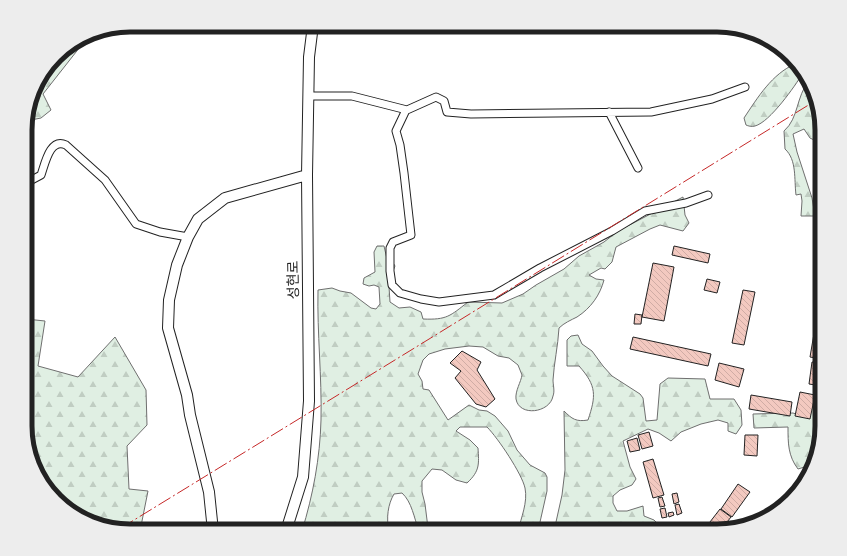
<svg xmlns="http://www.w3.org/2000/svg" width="847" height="556" viewBox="0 0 847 556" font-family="Montserrat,'Noto Sans KR',sans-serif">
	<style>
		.forest { fill: url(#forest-firs); stroke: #6f6f6f }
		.building { fill: url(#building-back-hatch); stroke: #222 }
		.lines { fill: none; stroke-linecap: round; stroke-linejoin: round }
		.minor-casing { stroke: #222; stroke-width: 9 }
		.secondary-casing { stroke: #222; stroke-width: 12 }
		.minor { stroke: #fff; stroke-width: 7 }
		.secondary { stroke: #fff; stroke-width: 10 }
		.power { stroke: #c62828; stroke-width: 1; stroke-dasharray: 14 3 2 3; stroke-linecap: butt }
		.labels { text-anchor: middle; stroke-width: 3; stroke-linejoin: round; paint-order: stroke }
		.street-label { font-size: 14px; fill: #222; stroke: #fff }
		.rim { fill: none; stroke: #222; stroke-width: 5 }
	</style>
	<defs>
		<pattern id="forest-firs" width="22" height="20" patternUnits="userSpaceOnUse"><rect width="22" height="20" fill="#e0efe3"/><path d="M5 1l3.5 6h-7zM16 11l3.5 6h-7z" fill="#c0cdc2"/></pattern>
		<pattern id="building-back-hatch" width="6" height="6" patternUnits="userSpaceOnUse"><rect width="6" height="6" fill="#f3c9c0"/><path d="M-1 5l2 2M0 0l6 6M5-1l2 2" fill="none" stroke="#d0aca5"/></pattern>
	</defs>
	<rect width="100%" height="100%" fill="#fff"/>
	<path class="forest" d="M91,33L43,94L51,110L41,118L26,121L36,84L61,51Z
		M795,64L803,73C795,86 770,122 755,126C752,127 748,126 746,125L744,118C758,97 772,74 795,64Z
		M809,81L822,124V144L810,138L804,129L793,134L797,152L812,198L815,216H801L802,201L801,194L796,195C794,179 797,160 785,149L784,131C799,118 796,96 809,81Z
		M683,197L685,215L689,223L683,231L660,225L650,229L616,247L612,262L605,269L601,268L589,275L596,279L604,280C600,295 591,308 577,317C571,320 564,323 559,328C558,346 554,363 553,380C553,385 555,391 553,396C550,413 519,417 516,399C515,391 521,382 522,375L518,365L509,358L498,356L483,347L469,346L445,349L429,354L423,360L418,374L422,381L423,389L429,390L448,420L469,405L479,410L487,411L495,416L508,431L517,450L530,465L545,473L547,477V491L538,531H518C521,518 528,502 525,488C522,474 498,438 487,427H460L456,431L470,440L478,448C479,464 480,471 467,483L456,480L442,470L432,469L422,481V492L425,504L428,528L426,531H419C414,518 412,502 402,493L394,494C388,504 386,518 389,531H302C313,495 320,458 321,420C322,377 317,333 318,290L332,288L340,291L351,293L371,308L376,309L380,304L379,287L374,285L369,286L363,284L364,278L375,272L374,252L377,246H384L387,259L392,261L395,266L391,276L389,287L390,302L399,308L410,307L421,312L423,319C447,320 450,316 468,302L502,303L523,294L536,285L564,269L579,256L604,242L618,231Z
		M26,319L45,321L38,366L78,377L115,337L146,390L147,425L127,446L129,489L148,491L140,531H130L72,513L39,478L26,439Z
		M578,335L582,344L592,351L603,366L612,376L640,394L643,398L646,421L657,420L660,384L668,378L705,379L710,399H734L741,410L742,425L736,434L728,431V423L718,420L701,424L681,432L671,441L659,433L648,429L623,441L630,467L636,479L632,485L620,490L613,496V503L617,511H627L643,506L644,516L654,520L661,527V531H554L562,495L565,470L564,411C572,419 576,422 588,420C596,396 597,386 579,366H567V340L571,336Z
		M822,391V432L811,465L798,469C788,456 788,443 788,427L754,428L753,414L793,413L805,417C807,411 809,403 814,398C817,395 819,395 822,391Z"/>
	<path class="building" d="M674,246L710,254L708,263L672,255Z
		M653,263L674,267L664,321L642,317Z
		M707,279L720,282L717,293L704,290Z
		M743,290L755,292L744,345L732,343Z
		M818,310H822V359L810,357Z
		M635,314L642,315L641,324H634Z
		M633,337L711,354L708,366L630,349Z
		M462,351L481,362L477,370L495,399L486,407L476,404L455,378L461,371L450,363Z
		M812,362L822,363V386L809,384Z
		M719,363L744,369L739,387L715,380Z
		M800,392L815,395L810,419L795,416Z
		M751,395L792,402L790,416L749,409Z
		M649,432L653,446L642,449L638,435Z
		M745,435H758L757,456L744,455Z
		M637,438L640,450L630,452L627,441Z
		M653,459L664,495L653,498L643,462Z
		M738,484L750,492L732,517L721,509Z
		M677,493L679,502L674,504L672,494Z
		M662,497L665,506L660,507L658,498Z
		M679,504L682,513L677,515L675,505Z
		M665,508L667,517L662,518L660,509Z
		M720,509L731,517L720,531H703Z
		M673,512L674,515L669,517L668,513Z"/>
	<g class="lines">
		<defs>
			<path id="minor" d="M308,96H352L407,110L436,97L444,101L447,112L471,114L651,112L712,99L745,87
				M406,110L396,131L400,145L404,173L411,235L393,242L390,248V271L392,285L400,293L421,299L439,302L494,295L540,268L612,231L645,211L686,203L708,195
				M609,112L638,168
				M26,183L41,175C45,164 50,137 66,145L105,180L136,224L160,232L188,237"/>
			<path id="secondary" d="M213,531L209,492L190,415L187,395L168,328L169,300L177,265L188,237L198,219L225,198L307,175
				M286,531L303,477L309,401L307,175L309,57L313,25"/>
		</defs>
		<use href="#minor" class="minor-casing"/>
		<use href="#secondary" class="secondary-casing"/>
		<use href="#minor" class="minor"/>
		<use href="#secondary" class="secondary"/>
		<path class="power" d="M121,528L421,344L815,101"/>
	</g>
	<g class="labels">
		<g class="street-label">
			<text transform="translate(293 280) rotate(-91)" y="5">성현로</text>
		</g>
	</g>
	<path d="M0 0H847V556H0ZM130 32H717A98 98 0 0 1 815 130V426A98 98 0 0 1 717 524H130A98 98 0 0 1 32 426V130A98 98 0 0 1 130 32Z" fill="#ededed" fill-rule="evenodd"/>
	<path class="rim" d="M130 32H717A98 98 0 0 1 815 130V426A98 98 0 0 1 717 524H130A98 98 0 0 1 32 426V130A98 98 0 0 1 130 32Z"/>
</svg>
